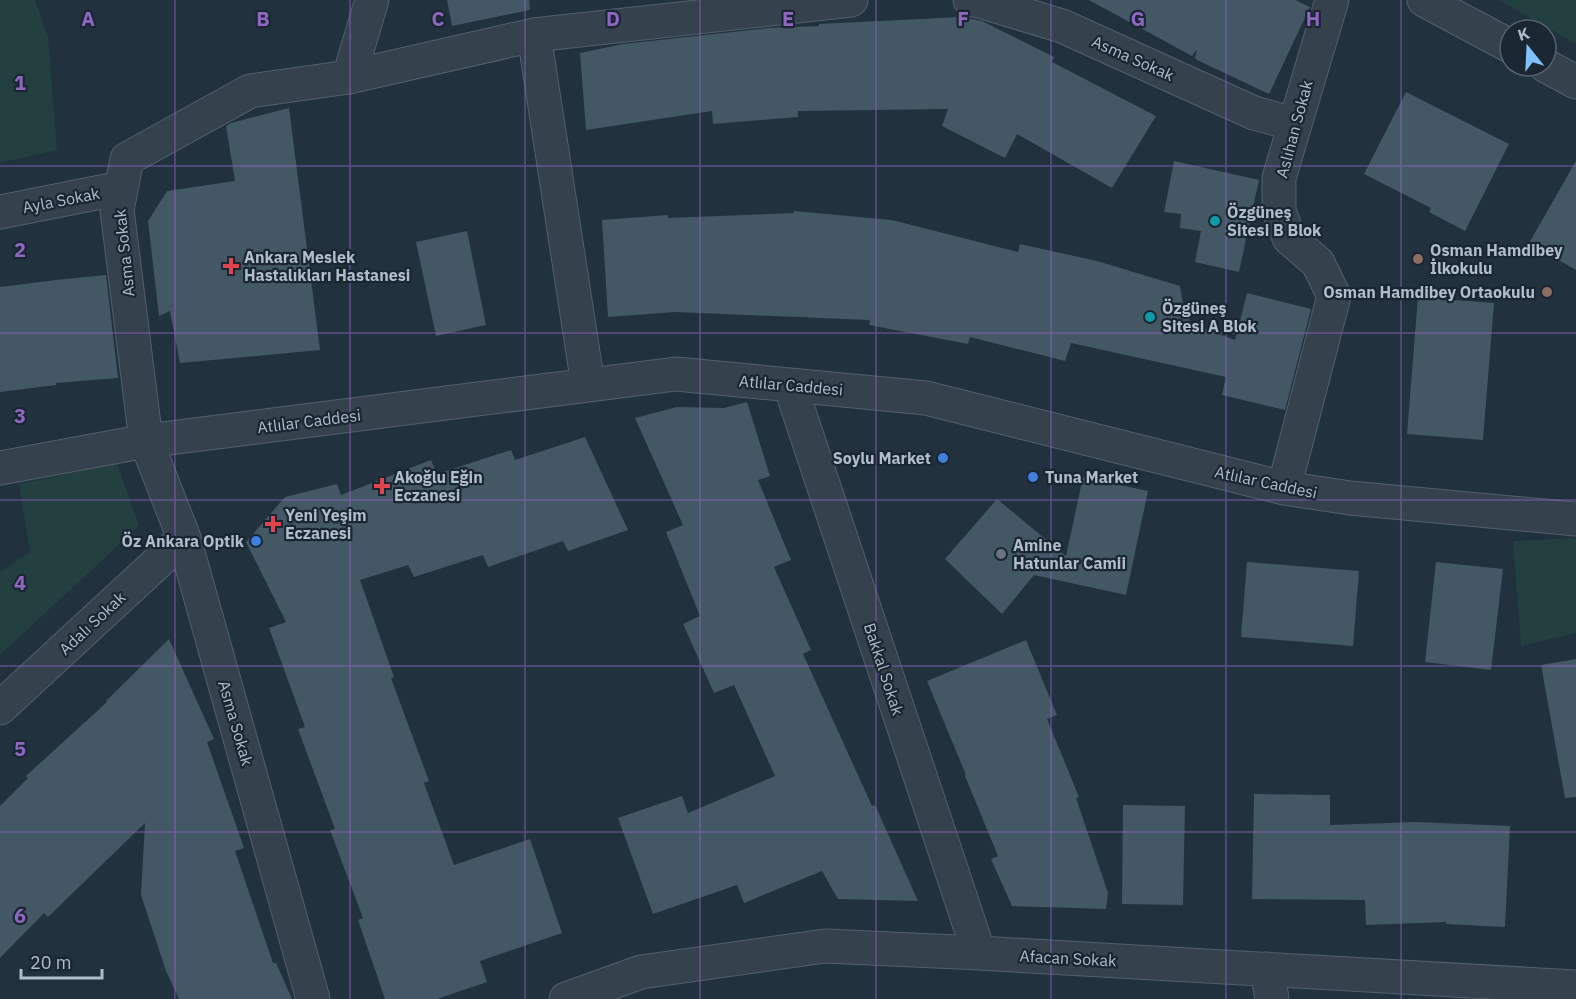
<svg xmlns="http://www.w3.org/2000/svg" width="1576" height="999" viewBox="0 0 1576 999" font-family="'IBM Plex Sans',sans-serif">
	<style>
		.green { fill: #233f3f }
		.building { fill: #445765 }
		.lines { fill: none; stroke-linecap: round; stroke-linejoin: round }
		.minor-casing { stroke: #53606c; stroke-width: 35 }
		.minor { stroke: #35424e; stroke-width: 33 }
		.grid { fill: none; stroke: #9066c3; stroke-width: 1.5; stroke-opacity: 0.55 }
		.culture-dot { fill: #0f9aa8; stroke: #1a2733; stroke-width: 2 }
		.education-dot { fill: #8d6e63; stroke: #1a2733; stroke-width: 2 }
		.health-dot { fill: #e0444e; stroke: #1a2733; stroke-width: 2 }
		.shop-dot { fill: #3f7fe0; stroke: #1a2733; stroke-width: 2 }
		.worship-dot { fill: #6b7280; stroke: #1a2733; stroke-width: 2 }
		.labels { text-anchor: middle; stroke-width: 4.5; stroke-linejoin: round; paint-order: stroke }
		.street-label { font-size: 16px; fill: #b0bdca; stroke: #1a2733 }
		.poi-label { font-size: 16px; font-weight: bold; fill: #b0bdca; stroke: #1a2733; text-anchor: start }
		.grid-label { font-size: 20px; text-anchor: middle; font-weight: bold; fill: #9066c3; stroke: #1a2733; stroke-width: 4.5; stroke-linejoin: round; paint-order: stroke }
	</style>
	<rect width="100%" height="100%" fill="#21313e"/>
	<path class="green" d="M0,0H35L48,37L57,150L0,163Z
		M1499,0H1576V44Z
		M117,463L139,526L0,655V572L30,552L19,484Z
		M1576,538V633L1521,646L1513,541Z"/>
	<path class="building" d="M447,0H529L530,10L452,26Z
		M1089,0H1295L1310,7L1269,94L1197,60L1195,58L1197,49L1192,56Z
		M962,17L982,21L1054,57L1052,62L1156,116L1112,188L1017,134L1005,158L942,126L948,109L798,111V117L713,124L712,111L586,130L580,53L623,44L769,28L819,26V24Z
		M1406,92L1509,144L1465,231L1429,212L1431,208L1364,174Z
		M289,108L320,350L180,363L170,311L159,316L148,221L167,191L235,181L226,126L231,123Z
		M1174,161L1259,180L1239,272L1195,262L1201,231L1180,228L1181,214L1164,212Z
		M1576,161V270L1529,243Z
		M794,211L892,220L1018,252L1020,244L1097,261L1180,286L1184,310L1191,324L1235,340L1247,293L1311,309L1285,410L1222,395L1226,377L1071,343L1065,361L970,337L968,344L869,325L870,320L676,312L608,317L602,220L668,215V218L794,213Z
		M467,231L486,325L436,336L416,242Z
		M106,275L118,378L56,383V385L0,392V287L56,280Z
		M1418,297L1494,303L1483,440L1407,434Z
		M747,402L770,476L758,480L791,560L774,567L811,650L803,654L872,806L875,805L918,901L838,899L822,871L744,903L737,885L653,914L618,818L682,796L688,813L775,776L734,685L714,693L683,624L700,616L666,532L683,525L635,418L677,407L724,408Z
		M585,437L628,530L568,551L563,541L488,567L483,555L414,577L408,565L360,580L394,677L391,678L429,781L424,783L454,865L530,839L562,933L480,961L487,982L437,999H385L358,920L363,918L330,830L335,829L298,729L305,727L269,628L286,622L246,542L285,497L337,484L341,495L431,460L437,474L511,450L515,460Z
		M1083,477L1148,491L1126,595L1034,575L1002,614L945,559L997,499L1066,556Z
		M1247,562L1359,571L1353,646L1241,637Z
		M1436,562L1503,569L1491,670L1425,662Z
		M169,639L214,739L207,742L244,848L235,851L273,963H276L292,999H179L166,971L141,895L145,823L48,917L44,913L0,958V806L28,778L26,776L107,702L106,701Z
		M1026,640L1057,715L1047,719L1079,797L1076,798L1108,893L1106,909L1012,906L991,859L998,856L965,776L966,775L927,681Z
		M1576,659V797L1565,798L1541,665Z
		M1254,794L1330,795V825L1416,822L1510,826L1505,927L1446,924V922L1366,925L1365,900L1252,899Z
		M1123,805L1185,806L1183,905L1122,904Z"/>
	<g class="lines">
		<defs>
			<path id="minor" d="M970,0H976L1062,26L1254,113L1294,124
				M1424,0L1510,46
				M534,35L588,385
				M1546,66L1576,82
				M349,77L372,0
				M0,212L121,188
				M790,385L979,953
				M0,468L146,441L676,374L926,398L1284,488L1350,498L1576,519
				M1284,488L1334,296L1318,263L1289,238L1279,211V178L1332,0
				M0,708L184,538
				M1267,969L1272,999
				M313,999L184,538L146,441L117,210L127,159L250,91L349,77L534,35L851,0
				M566,999L641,972L825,946L979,953L1576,987"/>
		</defs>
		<use href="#minor" class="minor-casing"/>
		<use href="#minor" class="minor"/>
	</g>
	<path class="grid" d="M175,0V999M350,0V999M525,0V999M700,0V999M876,0V999M1051,0V999M1226,0V999M1401,0V999M0,166H1576M0,333H1576M0,500H1576M0,666H1576M0,832H1576"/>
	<g class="culture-dot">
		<circle cx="1215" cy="221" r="6"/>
		<circle cx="1150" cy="317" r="6"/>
	</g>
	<g class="education-dot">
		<circle cx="1418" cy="259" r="6"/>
		<circle cx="1547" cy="292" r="6"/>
	</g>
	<g class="health-dot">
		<path d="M228 257h6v6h6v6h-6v6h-6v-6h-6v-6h6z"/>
		<path d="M379 477h6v6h6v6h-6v6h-6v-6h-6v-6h6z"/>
		<path d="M270 515h6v6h6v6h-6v6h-6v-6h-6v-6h6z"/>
	</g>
	<g class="shop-dot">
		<circle cx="943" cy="458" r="6"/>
		<circle cx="1033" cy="477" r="6"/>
		<circle cx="256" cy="541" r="6"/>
	</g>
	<circle class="worship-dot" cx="1001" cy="554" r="6"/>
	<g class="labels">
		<g class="street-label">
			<text transform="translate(1133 58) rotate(24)" y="6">Asma Sokak</text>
			<text transform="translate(1294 129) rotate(-75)" y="6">Aslıhan Sokak</text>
			<text transform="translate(61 200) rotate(-11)" y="6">Ayla Sokak</text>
			<text transform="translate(124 253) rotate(-96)" y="6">Asma Sokak</text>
			<text transform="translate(791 385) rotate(5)" y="6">Atlılar Caddesi</text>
			<text transform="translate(309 421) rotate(-7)" y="6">Atlılar Caddesi</text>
			<text transform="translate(1266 482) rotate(12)" y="6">Atlılar Caddesi</text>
			<text transform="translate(92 623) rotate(-43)" y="6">Adalı Sokak</text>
			<text transform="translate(884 669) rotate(72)" y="6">Bakkal Sokak</text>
			<text transform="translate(236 723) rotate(74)" y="6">Asma Sokak</text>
			<text transform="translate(1068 958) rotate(3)" y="6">Afacan Sokak</text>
		</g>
		<g class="poi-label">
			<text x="1227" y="218">Özgüneş<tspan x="1227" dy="18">Sitesi B Blok</tspan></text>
			<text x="1430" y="256">Osman Hamdibey<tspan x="1430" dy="18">İlkokulu</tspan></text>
			<text x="244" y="263">Ankara Meslek<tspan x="244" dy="18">Hastalıkları Hastanesi</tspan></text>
			<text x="1535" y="298" text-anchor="end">Osman Hamdibey Ortaokulu</text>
			<text x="1162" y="314">Özgüneş<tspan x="1162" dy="18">Sitesi A Blok</tspan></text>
			<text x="931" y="464" text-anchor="end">Soylu Market</text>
			<text x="394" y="483">Akoğlu Eğin<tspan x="394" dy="18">Eczanesi</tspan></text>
			<text x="1045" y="483">Tuna Market</text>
			<text x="285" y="521">Yeni Yeşim<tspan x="285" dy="18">Eczanesi</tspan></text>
			<text x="244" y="547" text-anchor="end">Öz Ankara Optik</text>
			<text x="1013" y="551">Amine<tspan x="1013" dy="18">Hatunlar Camii</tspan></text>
		</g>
	</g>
	<g class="grid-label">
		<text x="88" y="26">A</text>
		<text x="263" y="26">B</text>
		<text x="438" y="26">C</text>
		<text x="613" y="26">D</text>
		<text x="788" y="26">E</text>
		<text x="963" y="26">F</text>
		<text x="1138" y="26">G</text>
		<text x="1313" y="26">H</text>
		<text x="20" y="90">1</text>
		<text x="20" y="257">2</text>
		<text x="20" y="423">3</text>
		<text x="20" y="590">4</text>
		<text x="20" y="756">5</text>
		<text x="20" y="923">6</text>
	</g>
	<g transform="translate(1528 48) rotate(342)"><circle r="28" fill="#1a2733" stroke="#56636f" stroke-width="1.5"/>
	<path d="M0-4.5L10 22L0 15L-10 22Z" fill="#80c1ff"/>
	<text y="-9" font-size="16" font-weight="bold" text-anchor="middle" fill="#b0bdca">K</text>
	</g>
	<path d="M21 969v9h81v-9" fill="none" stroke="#b0bdca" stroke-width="3"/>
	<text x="30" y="969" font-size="18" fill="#b0bdca" stroke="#1a2733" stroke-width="4.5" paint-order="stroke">20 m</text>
</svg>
